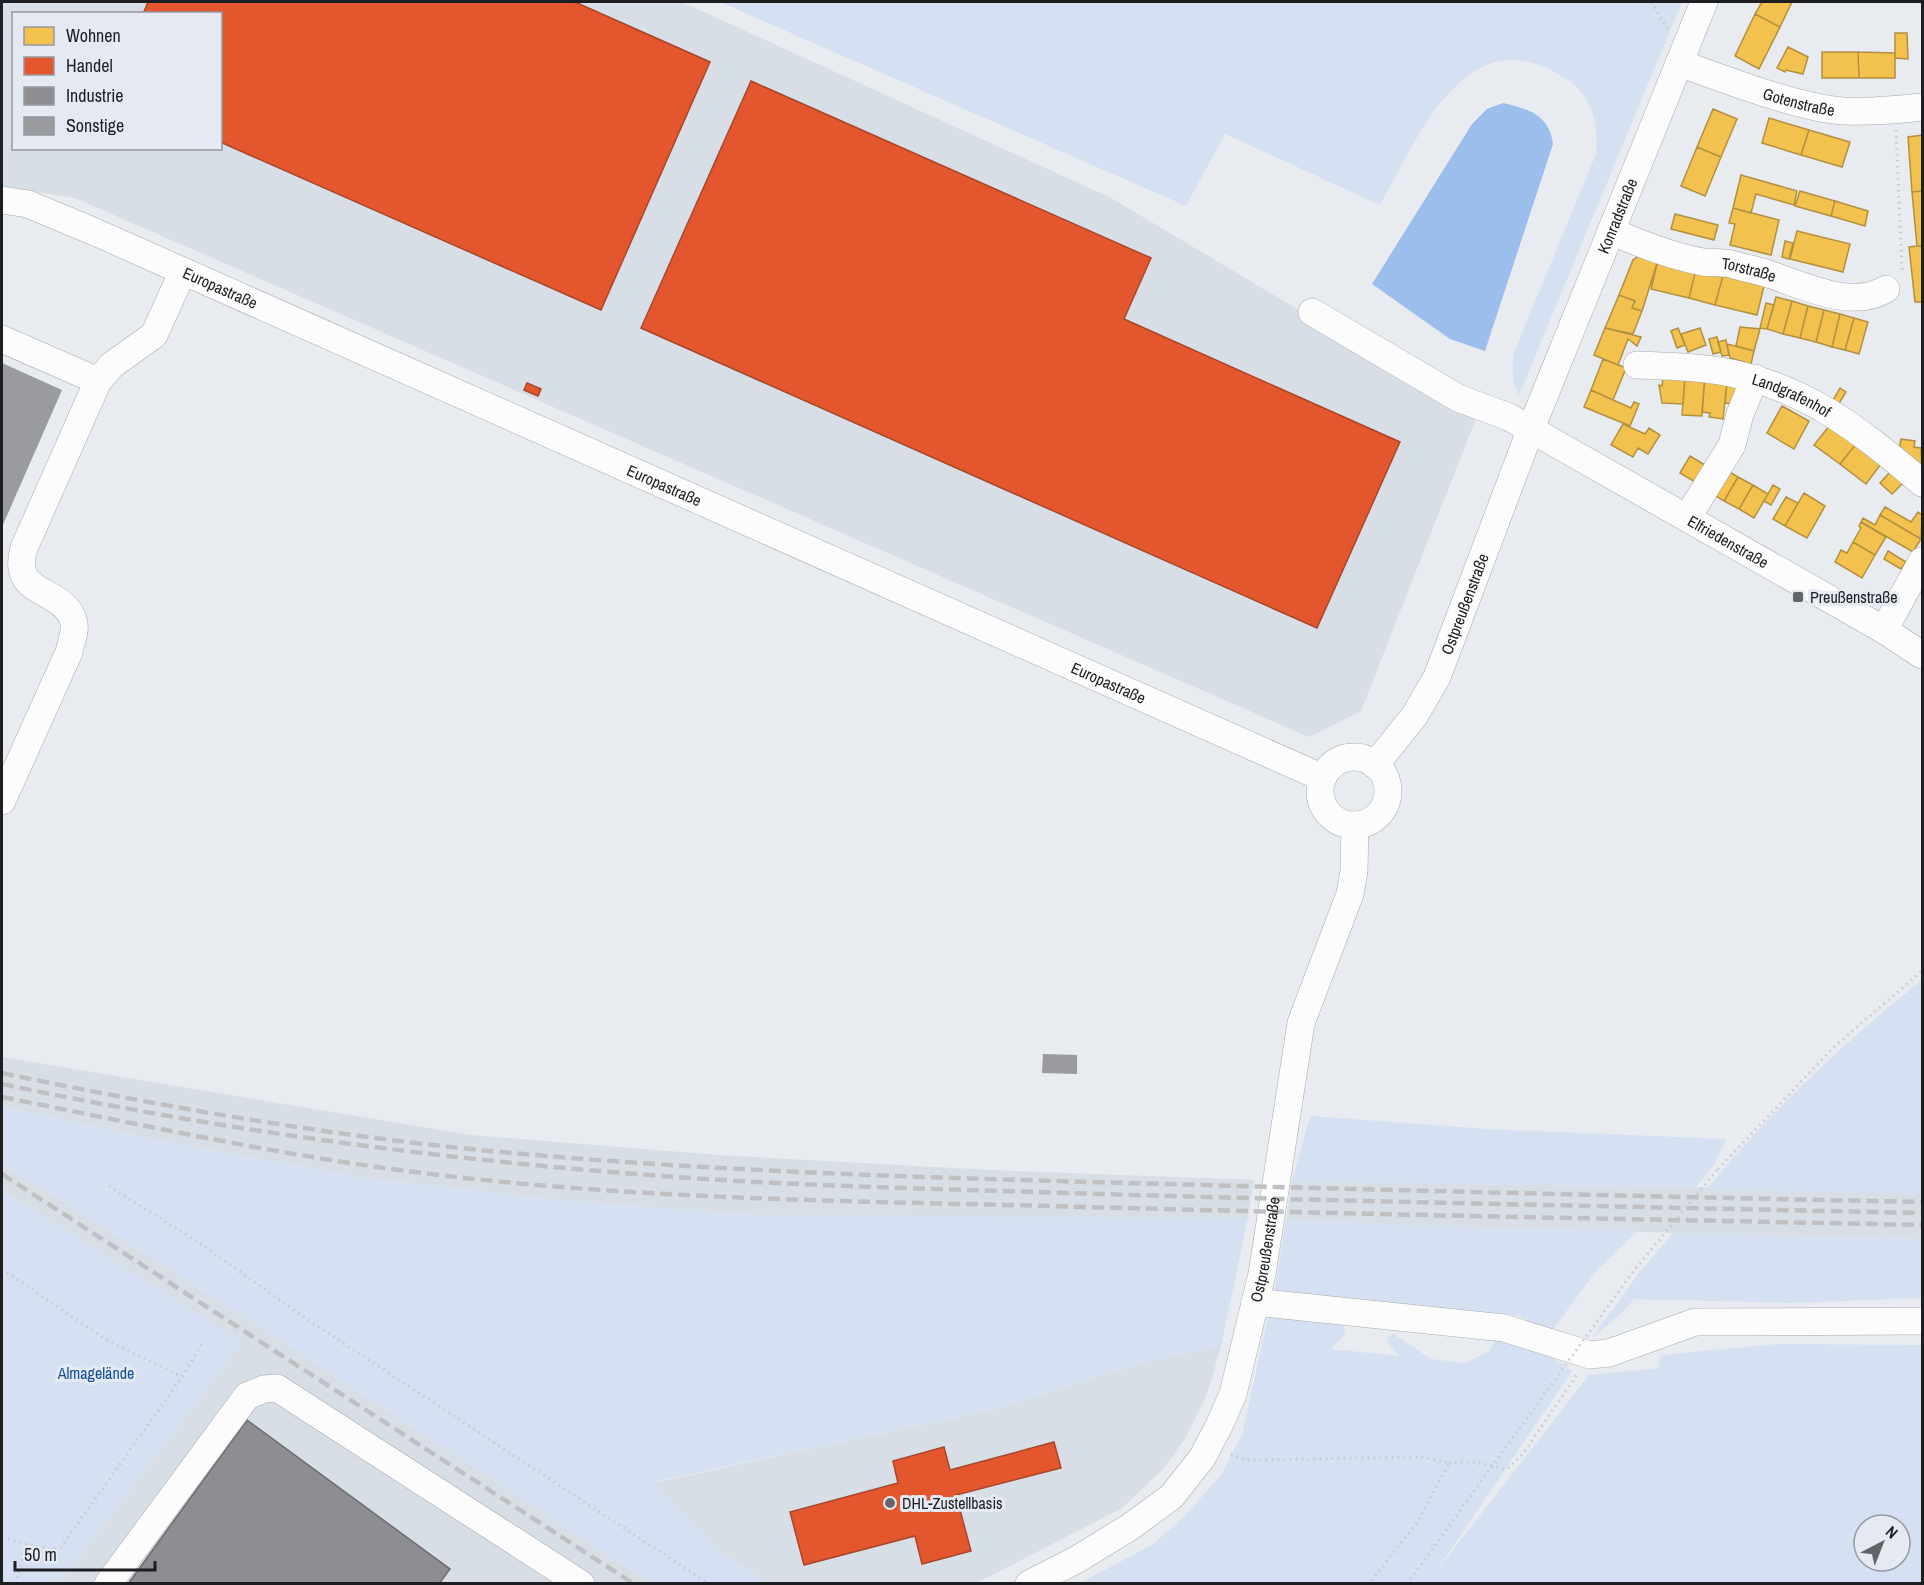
<svg xmlns="http://www.w3.org/2000/svg" width="1924" height="1585" viewBox="0 0 1924 1585" font-family="'Archivo Narrow',sans-serif">
	<style>
		.built { fill: #d7dee6; fill-rule: evenodd }
		.green { fill: #d5e1f2; fill-rule: evenodd }
		.water { fill: #9bbeed }
		.homes { fill: #f2c14e; stroke: #b29040; stroke-width: 1.5 }
		.shops { fill: #e4572e; stroke: #a8462a; stroke-width: 1.5 }
		.industry { fill: #8d8d92; stroke: #6b6c70; stroke-width: 1.5 }
		.building { fill: #999b9e }
		.lines { fill: none; stroke-linecap: round; stroke-linejoin: round }
		.minor-casing { stroke: #a7aaac; stroke-width: 28 }
		.path { stroke: #c7c9ca; stroke-width: 3; stroke-dasharray: 1.5 4.5; stroke-linecap: butt }
		.minor { stroke: #fcfcfd; stroke-width: 27 }
		.rail { stroke: #c0c0c2; stroke-width: 4.5; stroke-dasharray: 12 6; stroke-linecap: butt }
		.path-bridge { stroke: #c7c9ca; stroke-width: 3; stroke-dasharray: 1.5 4.5; stroke-linecap: butt }
		.poi-dot { fill: #636669; stroke: #e5eaf2; stroke-width: 2 }
		.labels { text-anchor: middle; stroke-width: 6; stroke-linejoin: round; paint-order: stroke }
		.street-label { font-size: 16px; fill: #1c1e21; stroke: #e5eaf2 }
		.poi-label { font-size: 16px; fill: #1c1e21; stroke: #e5eaf2; text-anchor: start }
		.park-label { font-size: 16px; fill: #0f4d9b; stroke: #e5eaf2 }
	</style>
	<rect width="100%" height="100%" fill="#e8ebef"/>
	<path class="built" d="M2,2H682L1111,198L1477,416L1361,711L1309,737L75,198L2,186ZM14,14H220V148H14Z
		M2,1057L471,1135L718,1155L991,1170L1254,1180L1248,1218L756,1215L566,1201L363,1178L147,1138L2,1106Z
		M2,1163L256,1324L650,1583H59L241,1342L2,1190Z
		M1292,1182L1696,1187L1922,1194V1239L1488,1228L1286,1220Z
		M1221,1346L1207,1394L1186,1437L1164,1468L1122,1508L977,1583H767L722,1553L653,1483L999,1408L1140,1363Z"/>
	<path class="green" d="M720,2H1682L1519,395L1513,382V355L1596,154C1599,123 1592,95 1565,78C1466,14 1419,137 1380,205L1225,134L1186,206Z
		M1922,980V1194L1707,1189C1770,1111 1845,1042 1922,980Z
		M2,1106L147,1138L363,1178L566,1201L756,1215L1248,1218L1221,1346L1140,1363L999,1408L653,1482L722,1553L767,1583H650L256,1324L2,1163Z
		M1310,1116L1487,1129L1726,1139L1714,1165L1696,1187L1292,1182Z
		M2,1190L242,1342L59,1583H2Z
		M1286,1220L1488,1228L1639,1230L1597,1270L1551,1332L1520,1316H1452L1274,1294Z
		M1673,1233L1922,1239V1298L1791,1303L1634,1299L1624,1311L1592,1338L1639,1273Z
		M1269,1313L1316,1322L1342,1317L1345,1334L1331,1349L1399,1356L1387,1341L1392,1333L1431,1359L1465,1363L1489,1351L1500,1334L1545,1352L1572,1371L1435,1573L1589,1375L1658,1368L1661,1355L1778,1344L1922,1345V1583L1078,1584L1152,1545L1183,1518L1221,1475L1242,1435ZM1864,1525H1900V1561H1864Z"/>
	<path class="water" d="M1503,103C1529,109 1549,115 1553,144L1485,351L1450,339L1372,284L1472,124L1487,109Z"/>
	<path class="homes" d="M1762,2H1792L1780,27L1755,14Z
		M1755,14L1780,27L1759,69L1735,56Z
		M1895,33H1907L1908,59L1895,58Z
		M1788,47L1808,57L1803,74L1786,70L1785,72L1777,68Z
		M1822,52H1858L1859,78H1822Z
		M1858,52L1895,53V78H1859Z
		M1713,109L1737,119L1721,157L1697,147Z
		M1769,118L1809,130L1801,155L1762,143Z
		M1809,130L1850,142L1842,167L1801,155Z
		M1922,135V191L1912,192L1908,137Z
		M1697,147L1721,157L1705,196L1681,186Z
		M1741,175L1797,191L1794,205L1756,194L1751,213L1733,208Z
		M1800,191L1835,201L1831,216L1795,206Z
		M1922,191V246H1917L1912,192Z
		M1835,201L1868,211L1865,226L1831,216Z
		M1733,208L1779,220L1771,255L1730,245L1735,224L1729,223Z
		M1675,214L1718,225L1714,240L1671,229Z
		M1797,231L1850,244L1843,272L1790,259Z
		M1785,241L1793,243L1789,259L1782,257Z
		M1917,246H1922V302H1915L1909,247Z
		M1640,255L1658,260L1642,311L1632,308L1635,301L1619,295L1633,260Z
		M1658,260L1696,269L1689,298L1651,289Z
		M1696,269L1723,276L1715,305L1689,298Z
		M1723,276L1764,286L1757,315L1715,305Z
		M1619,295L1635,301L1632,308L1642,311L1633,334L1605,328Z
		M1776,297L1792,301L1783,334L1767,329Z
		M1792,301L1808,306L1800,338L1783,334Z
		M1766,303L1774,305L1767,329L1760,328Z
		M1808,306L1824,310L1816,342L1800,338Z
		M1824,310L1840,314L1832,347L1816,342Z
		M1840,314L1854,318L1845,350L1832,347Z
		M1854,318L1868,322L1859,354L1845,350Z
		M1740,327L1760,329L1754,351L1736,346Z
		M1605,328L1641,337L1637,346L1628,339L1618,365L1594,355Z
		M1678,328L1685,345L1677,348L1671,331Z
		M1700,328L1706,345L1688,352L1681,334Z
		M1717,337L1721,352L1713,354L1709,339Z
		M1726,340L1729,355L1722,356L1718,342Z
		M1727,344L1754,351L1751,364L1730,358Z
		M1603,359L1626,368L1613,400L1591,390Z
		M1705,375L1702,416L1682,415L1685,378Z
		M1705,375L1727,383L1723,419L1709,417L1710,413L1702,412Z
		M1663,377L1685,378L1683,404L1662,403L1659,385L1662,386Z
		M1727,383L1739,386L1735,404L1725,403Z
		M1840,388L1846,392L1838,405L1832,402Z
		M1591,390L1631,408L1634,402L1639,404L1630,426L1584,407Z
		M1782,406L1809,421L1794,449L1767,433Z
		M1623,424L1645,434L1649,428L1660,435L1648,454L1638,448L1633,457L1611,445Z
		M1830,425L1856,444L1840,464L1814,445Z
		M1901,439L1915,441L1914,447L1921,448L1922,471L1898,455Z
		M1856,444L1881,464L1866,484L1840,464Z
		M1690,456L1710,468L1700,485L1680,473Z
		M1723,468L1738,477L1724,501L1709,492Z
		M1891,471L1904,482L1892,494L1880,483Z
		M1738,477L1753,485L1739,509L1724,501Z
		M1753,485L1768,494L1754,518L1739,509Z
		M1773,485L1780,489L1771,505L1764,501Z
		M1804,493L1825,506L1807,538L1785,526Z
		M1786,497L1798,503L1785,526L1773,519Z
		M1885,507L1911,522L1918,512L1922,515L1921,539L1880,515Z
		M1880,515L1921,539L1913,552L1861,522L1863,518L1875,525Z
		M1861,522L1886,537L1875,555L1853,542L1861,528L1859,526Z
		M1853,542L1875,555L1862,578L1835,562L1841,550L1847,553Z
		M1888,551L1906,562L1901,569L1884,559Z"/>
	<path class="shops" d="M148,2H575L710,62L601,310L220,142V14H143Z
		M751,81L1151,258L1124,319L1400,442L1317,628L641,328Z
		M527,383L541,389L538,396L524,390Z
		M1054,1442L1061,1468L956,1495L971,1551L922,1564L915,1536L804,1565L790,1512L898,1483L893,1461L944,1447L950,1470Z"/>
	<path class="industry" d="M247,1420L450,1569L439,1584H128Z"/>
	<path class="building" d="M2,363L62,390L2,527Z
		M1043,1054L1077,1055V1074L1042,1073Z"/>
	<g class="lines">
		<defs>
			<g id="minor">
				<path id="s1" d="M1679,63C1724,79 1798,108 1844,111C1870,112 1896,110 1922,107"/>
				<path id="s2" d="M2,200L28,204L95,232L1323,778"/>
				<path id="s3" d="M1611,231C1640,244 1671,256 1703,262C1712,263 1721,262 1731,264C1744,268 1758,270 1771,275C1805,286 1852,310 1886,289"/>
				<path id="s4" d="M1312,312L1458,398L1509,417L1884,630L1922,655"/>
				<path d="M2,339L98,381"/>
				<path id="s5" d="M1637,365C1665,366 1692,366 1720,371C1804,385 1860,430 1922,483"/>
				<path d="M1687,518L1732,445L1740,414L1755,378"/>
				<path d="M1884,630L1922,561"/>
				<circle cx="1354" cy="791" r="34"/>
				<path id="s6" d="M1375,765L1415,715L1437,677L1530,431L1704,2"/>
				<path d="M2,801L69,652C71,642 77,629 73,619C60,586 10,597 24,548L98,381L112,365L154,335L183,271"/>
				<path d="M1255,1302L1504,1328L1590,1355L1609,1353L1695,1322L1922,1321"/>
				<path d="M108,1584L247,1396L264,1389L277,1388L581,1584"/>
				<path id="s7" d="M1029,1584L1076,1560L1130,1527L1172,1496L1202,1458L1219,1426L1233,1394L1262,1274L1301,1023L1350,894L1354,871L1355,825"/>
			</g>
		</defs>
		<use href="#minor" class="minor-casing"/>
		<path class="path" d="M1651,2L1668,30
			M1896,130L1902,269L1899,272
			M1718,1169L1835,1046L1922,971
			M109,1186L201,1244L308,1320L709,1584
			M2,1269L105,1339L182,1377
			M1231,1454L1245,1460L1422,1457L1449,1463L1418,1521L1369,1584
			M1449,1463L1473,1462L1507,1469L1523,1454L1578,1373
			M2,1538L52,1550L61,1547L182,1377L203,1342
			M16,1584L25,1545"/>
		<use href="#minor" class="minor"/>
		<path class="rail" d="M2,1073C159,1106 319,1134 480,1150C708,1172 937,1178 1167,1184C1419,1191 1671,1197 1922,1202
			M2,1084C220,1130 441,1160 663,1176C808,1187 954,1189 1099,1194C1373,1202 1648,1207 1922,1213
			M2,1097C144,1125 286,1157 431,1174C636,1199 844,1201 1050,1206C1341,1214 1632,1219 1922,1225
			M2,1174L634,1584"/>
		<path class="path-bridge" d="M1407,1584L1635,1269L1718,1169"/>
	</g>
	<g class="poi-dot">
		<rect x="1792" y="591" width="12" height="12" rx="3"/>
		<circle cx="890" cy="1503" r="6"/>
	</g>
	<g class="labels">
		<g class="street-label">
			<text dy="6" stroke="none"><textPath href="#s1" startOffset="126">Gotenstraße</textPath></text>
			<text dy="6" stroke="none"><textPath href="#s6" startOffset="603">Konradstraße</textPath></text>
			<text dy="6" stroke="none"><textPath href="#s3" startOffset="144">Torstraße</textPath></text>
			<text dy="6" stroke="none"><textPath href="#s2" startOffset="236">Europastraße</textPath></text>
			<text dy="6" stroke="none"><textPath href="#s5" startOffset="159">Landgrafenhof</textPath></text>
			<text dy="6" stroke="none"><textPath href="#s2" startOffset="722">Europastraße</textPath></text>
			<text dy="6" stroke="none"><textPath href="#s4" startOffset="476">Elfriedenstraße</textPath></text>
			<text dy="6" stroke="none"><textPath href="#s6" startOffset="186">Ostpreußenstraße</textPath></text>
			<text dy="6" stroke="none"><textPath href="#s2" startOffset="1208">Europastraße</textPath></text>
			<text dy="6" stroke="none"><textPath href="#s7" startOffset="436">Ostpreußenstraße</textPath></text>
		</g>
		<g class="poi-label">
			<text x="1810" y="603">Preußenstraße</text>
			<text x="902" y="1509">DHL-Zustellbasis</text>
		</g>
		<g class="park-label">
			<text x="96" y="1379">Almagelände</text>
		</g>
	</g>
	<rect width="1924" height="1585" fill="none" stroke="#1c1e21" stroke-width="6"/>
	<rect x="12" y="12" width="210" height="138" fill="#e5eaf2" stroke="#95989e" stroke-width="1.5"/>
	<rect x="24" y="27" width="30" height="18" fill="#f2c14e" stroke="#95989e" stroke-width="1.5"/>
	<text x="66" y="42" font-size="18" fill="#1c1e21">Wohnen</text>
	<rect x="24" y="57" width="30" height="18" fill="#e4572e" stroke="#95989e" stroke-width="1.5"/>
	<text x="66" y="72" font-size="18" fill="#1c1e21">Handel</text>
	<rect x="24" y="87" width="30" height="18" fill="#8d8d92" stroke="#95989e" stroke-width="1.5"/>
	<text x="66" y="102" font-size="18" fill="#1c1e21">Industrie</text>
	<rect x="24" y="117" width="30" height="18" fill="#999b9e" stroke="#95989e" stroke-width="1.5"/>
	<text x="66" y="132" font-size="18" fill="#1c1e21">Sonstige</text>
	<g transform="translate(1882 1543) rotate(42)"><circle r="28" fill="#e5eaf2" stroke="#95989e" stroke-width="1.5"/>
	<path d="M0-4.5L10 22L0 15L-10 22Z" fill="#636669"/>
	<text y="-9" font-size="16" font-weight="bold" text-anchor="middle" fill="#1c1e21">N</text>
	</g>
	<path d="M15 1561v9h140v-9" fill="none" stroke="#1c1e21" stroke-width="3"/>
	<text x="24" y="1561" font-size="18" fill="#1c1e21" stroke="#e5eaf2" stroke-width="4.5" paint-order="stroke">50 m</text>
</svg>
